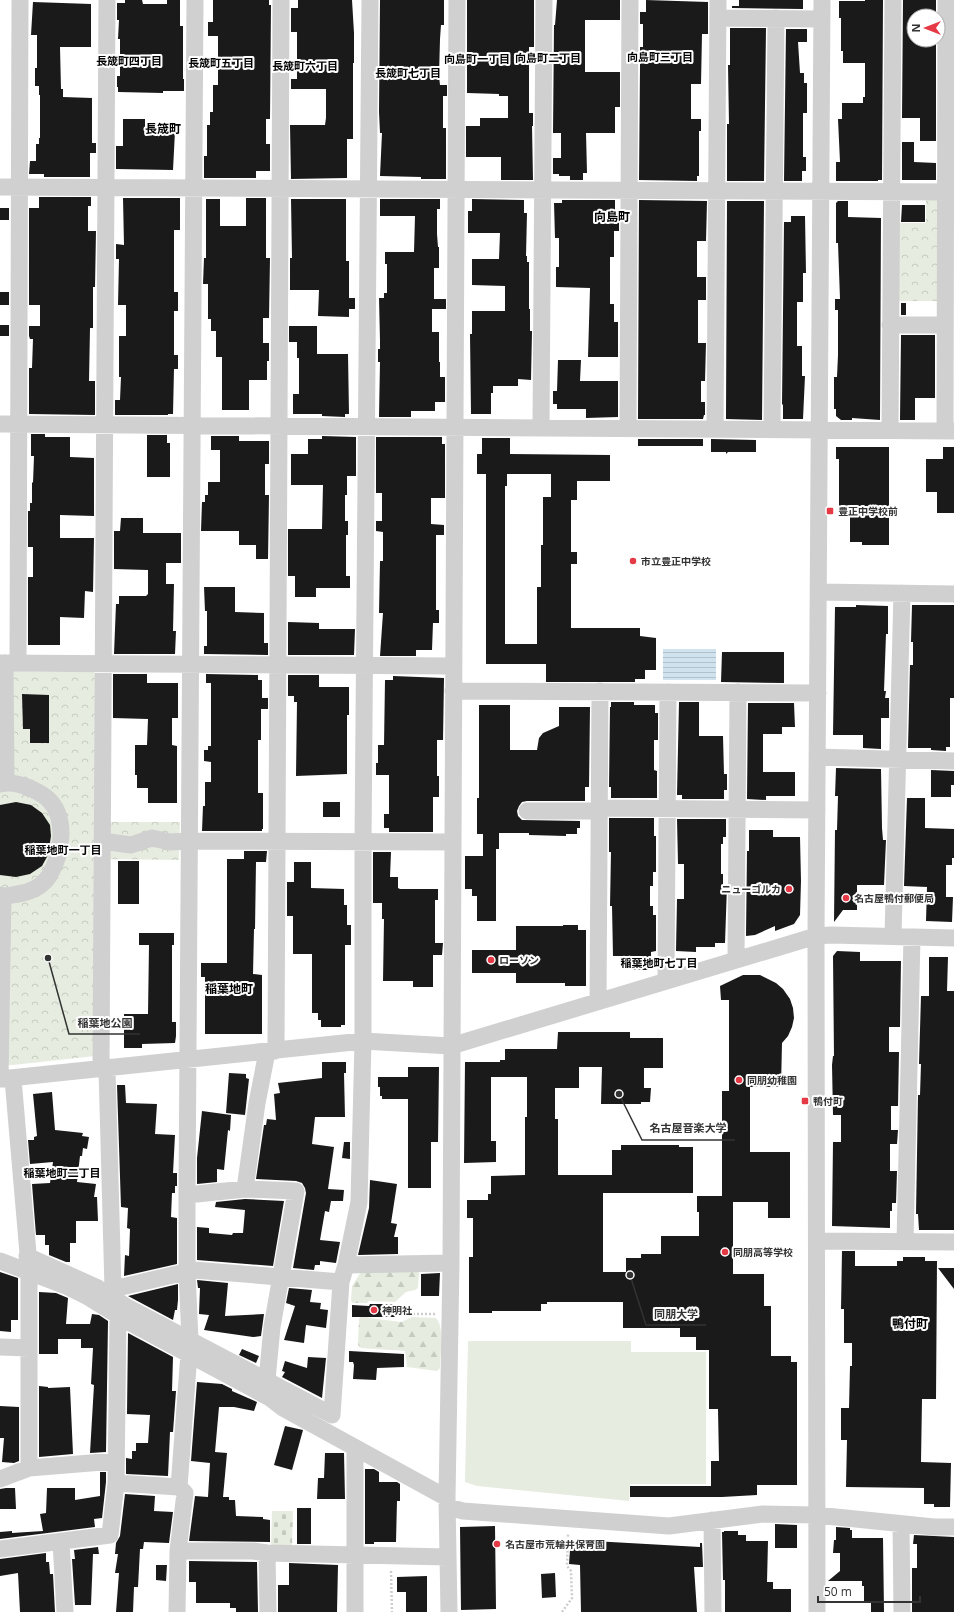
<svg xmlns="http://www.w3.org/2000/svg" width="954" height="1612" viewBox="0 0 954 1612" font-family="'Open Sans','Noto Sans JP',sans-serif">
	<style>
		.forest { fill: url(#forest-firs) }
		.cemetery { fill: url(#cemetery-stones) }
		.park { fill: url(#park-crowns) }
		.garden { fill: #e6ecdf }
		.water { fill: url(#water-rules) }
		.building { fill: #1a1a1a; fill-rule: evenodd }
		.lines { fill: none; stroke-linecap: round; stroke-linejoin: round }
		.path { stroke: #cdcdcd; stroke-width: 2.5; stroke-dasharray: 2 2; stroke-linecap: butt }
		.minor { stroke: #d0d0d0; stroke-width: 17 }
		.poi-dot { fill: #e63946; stroke: #fff; stroke-width: 1.5 }
		.labels { text-anchor: middle; stroke-width: 4; stroke-linejoin: round; paint-order: stroke }
		.poi-label { font-size: 10px; font-weight: bold; fill: #333; stroke: #fff; text-anchor: start }
		.neighbourhood-label { font-size: 11px; font-weight: bold; fill: #000; stroke: #fff }
		.quarter-label { font-size: 12px; font-weight: bold; fill: #000; stroke: #fff }
		.leader { fill: none; stroke: #333; stroke-width: 1.5 }
		.callout-dot { fill: #333; stroke: #fff; stroke-width: 1.5 }
		.callout-label { font-size: 11px; text-anchor: middle; font-weight: bold; fill: #333; stroke: #fff; stroke-width: 4; stroke-linejoin: round; paint-order: stroke }
	</style>
	<defs>
		<pattern id="forest-firs" width="22" height="20" patternUnits="userSpaceOnUse"><rect width="22" height="20" fill="#e6ecdf"/><path d="M5 1l3.5 6h-7zM16 11l3.5 6h-7z" fill="#c6cbc0"/></pattern>
		<pattern id="cemetery-stones" width="16" height="16" patternUnits="userSpaceOnUse"><rect width="16" height="16" fill="#e6ecdf"/><path d="M2 7V4a2 2 0 0 1 4 0v3zM10 15v-3a2 2 0 0 1 4 0v3z" fill="#c6cbc0"/></pattern>
		<pattern id="park-crowns" width="20" height="18" patternUnits="userSpaceOnUse"><rect width="20" height="18" fill="#e6ecdf"/><path d="M2 6a3 3 0 1 1 6 0M12 15a3 3 0 1 1 6 0" fill="none" stroke="#c6cbc0"/></pattern>
		<pattern id="water-rules" width="6" height="5" patternUnits="userSpaceOnUse"><rect width="6" height="5" fill="#cfe2ee"/><path d="M0 2.5h6" fill="none" stroke="#b2c2cd"/></pattern>
	</defs>
	<rect width="100%" height="100%" fill="#fff"/>
	<path class="forest" d="M417,1270L419,1272L418,1288L415,1290L406,1292L395,1302L369,1301L367,1303H353L351,1301L352,1286L361,1272Z
		M366,1315L369,1318L401,1322L412,1317L436,1318C445,1327 440,1356 440,1368L437,1371L407,1367L405,1351L361,1348L358,1345L359,1319L361,1316Z"/>
	<path class="cemetery" d="M272,1511H293L292,1548L271,1547Z"/>
	<path class="park" d="M926,199H940L942,301H895V223H926Z
		M0,672H94L98,677L97,822H180L179,860L96,859L95,1056L13,1065H0Z"/>
	<path class="garden" d="M468,1341H631V1352H706V1484H630L629,1501L477,1486L465,1482Z"/>
	<path class="water" d="M663,649H716V680H663Z"/>
	<path class="building" d="M125,0H142L143,4H167V0H180V26H183V79H184V91H163V93L118,92V87H117V76H120V39H118L119,20H117V3H125Z
		M213,0H269V5H271L270,119H266V144H270V171H256V178H204V156H207V125H210V112H213V85H218V36H208V22H213Z
		M298,0H352L354,33V63H353V139H347V178L291,179L290,125H325L326,118V89H291V79H297V32H291V8H298Z
		M380,0H444V25H441L440,39L439,76L440,85H447V96H443V128H446V179H421V177L380,176L382,133H380L379,112Z
		M467,0H534V47H529V113H533V126H532L533,180H501V157H466V126H480V118H508V96H499V94L467,93Z
		M557,0H620V20H585V72H620V107H615V133H586L587,173H583V180H570V176H559V174H553V158H561V133H553L554,25H555Z
		M646,0L708,2V34H702L701,84H691V119H701V131H699V176H697V181L639,180L640,67V47H643V24H640V12H646Z
		M739,0H803V9L732,8V6H739Z
		M865,0H883L882,180H878V181H836V162H840L838,119H842V103H863V97H865V63H843V51H841V18H839V1H865Z
		M903,0H936V16H914V40H936V141H920V118H902Z
		M33,2L91,4V47H60L61,89H63V97L92,98V143H96V153H90V177H44V174H29L30,161H36V144H39V138H40V95H39V86H35V68H37V35H31Z
		M730,28H766L764,181H727V124H729L728,65H730Z
		M786,29H807V42H798L800,73H804V83H807V113H803V157H806V171H802V181H784Z
		M123,119H145V131H175L173,170L116,169V146H123Z
		M902,142H914V162L936,163V180H902Z
		M39,197H91V206H88V231H96L95,287H93V328H90L89,381H95V415L29,414V368H32L33,339H30L29,336V326H40V305H29V208H39Z
		M123,198H180V230H174V292H178V311H174V355H178V369H174L173,414H168V415H115V400H120L121,377H119V336H126V305H118L119,259H116V244L124,245Z
		M246,198H266V258H270L269,318H263V343H269V361H267V380H249V410H222V357H216V331H211V319H208V284H203L204,258H206V199H220V226H246Z
		M291,199H346V261H349V298H355V309H349V317L318,316L319,290H290V258H292Z
		M380,199H440V209H437V234L438,247H439V268H434V299H446V309H432V332H439V362H440V377H445V402H435V411H411V417H379L380,362H378V349H380V341L379,298H384V293H387V264H385V252H414L415,216H380Z
		M472,199L524,200V213H527L526,256H527V262H529V309H530V331H532L531,380L518,379V386H493V393H491V414H471L470,334H472V311H505V286L472,285V259H499L500,233H468V211H472Z
		M562,200H615V224L619,220V231H614V257H610V304H614V322H618V357H588L590,288L556,287V267H559V238H555L554,203H562Z
		M639,200L707,201L706,241H697V277H706V300H698V343H706L705,381H701V402H705V415H704L703,419H638Z
		M727,201H764L762,420L726,419Z
		M838,201H848V217L881,218L880,420L852,418V420H841L836,416V409H834V377H837L838,355V310H835V299H840L838,243H836V203Z
		M902,205H925V222H901Z
		M0,208H9V220H0Z
		M791,216H805L806,273H803V302H797V346H802V376H805L803,419H783V404L782,405L784,222H791Z
		M0,292H9V305H0Z
		M901,303H906V315H901Z
		M0,325H9V336H0Z
		M289,326H317V354H348L349,414H345V417L322,416V414H293V394H299V358H297V342H289Z
		M901,335H935V398H915V420H900Z
		M558,360H581L580,381H618V417L586,418V409H557V404H553V391H557Z
		M31,434H45V437H70V457L94,458V516L60,515V538H94L93,592L85,591L84,618L60,617V645H28V577H33V547H28V511H30V503H32V482L33,483L34,456H31Z
		M147,435H167V443H170V477H147Z
		M211,436H239V441H269V464H265V495H269L268,559H256V545H239V531H201L202,502H205V495H208V482H220V450H211Z
		M322,436L356,437V476H347V495H345V521H348V535H346V576H350V588H316V597H295V576H288V529H322L323,485H291V454H308V439H322Z
		M376,437H442V444H445V498H431V524L444,525V535H436V610H439V623H433L432,650H416V656H380L383,613H379L380,561H383V532L376,531V521H382V493H376Z
		M482,438H510V454L610,455V481H577V500H571V552H577V564H571V628H640V636L656,638V670H645V679H635V682H546V664H486V474H477V454H482ZM507,474H551V497H543V545H541V587H537V644H505V486H507Z
		M638,439H703V446H638Z
		M711,439L756,440V452H728L726,454V452H711Z
		M836,447H889V545H862V542H850V512H839V459H836Z
		M943,447H954V513H937V492H926V459H943Z
		M121,518H143V533H181V563H166V584H174L173,631H176L175,654H114L116,604H119V596H146L148,594V570L114,569V531H120Z
		M204,587H235V612L264,613V643H268V655L204,654V646H207V611H205Z
		M856,605L888,606V634H886L884,691H886L885,698H889V718H881V749L863,748V735H833L835,607H856Z
		M912,605H954V698H950V747H946V751L931,750V748H908L910,665H913V642H911Z
		M288,622L319,623V629H355L354,655H288Z
		M722,652H784V683L721,682Z
		M113,674H147V683H178V718H172V745L177,746V803H148V788H137V775H135V745H147L148,719L113,718Z
		M206,674L258,675V680H262V698H268V709H261V740H258V793H263V829H262V831H202L203,806H205V782H211V762L204,761V750H208V746H211V683H206Z
		M288,675H319V687H349V715H347V774L296,776L297,702H294V696H288Z
		M393,676L444,678L443,740H437V776H439V797H433V832H389V828H384V814H389V775H376V763H378V745H384L385,680H393Z
		M22,694L49,695V743H30V729H23Z
		M611,702H634V705H655V713H658V740H654V770L657,771V798H611V787H609L610,707H611Z
		M679,702H699V736H723L724,774H727V790H724V799H682V795H677Z
		M748,703H794L795,727H782V734H763V772H795V796H766V800L747,799Z
		M479,705H510V750H537L539,738L543,733L559,726V707H590L589,787H585V801H527L522,802L519,806L517,811L518,816L522,820L580,821V828H577V834H566V836L529,835V833H499V849H496V921H477V896H472V889H465V856H483V834H477V798H479Z
		M836,768L881,769L882,828L883,840H886L884,885H857V910H843L834,922L835,830H837L838,796H835Z
		M931,770L954,771V785H951V797H931Z
		M907,798H925V828L954,829V858H952V865H946V897H953L952,922L926,921L927,887L904,886Z
		M16,802L31,805L42,813L50,825L51,836L48,855L42,866L30,874L16,877L0,875V805Z
		M323,802H340V817H323Z
		M609,818H654V836H656V872H653V886H650V906H653V915H656V951L651,952V970H634V956H613L612,906H610L611,852H609Z
		M677,819H726V837H723V844H721V874H723V885H727L725,943H715V947H696V952L676,951L677,899H684V864H678Z
		M749,830H773V837H800L801,881L800,915L794,924L775,931V926L755,935L746,936L747,851H749Z
		M244,851H267L266,862H256L255,929H254L253,974L262,975V1034H205V977H201V963H227V859H244Z
		M373,852H391L390,877H398V888L400,889H438V900H435V943H443L442,955H433V987H413V981H383L384,919H382V903H373Z
		M118,861H139V904H118Z
		M294,862H311V888L344,889V905H347V925H351V945H345V1025H341V1027H321V1020H318V1013H312V954H293V916H287V882H294Z
		M563,925H578V930H586V986H565V983H516V973H472V950H516V926H563Z
		M139,933H174V945H172V1022H176V1036L175,1043L142,1044V1048H124V1014H148L149,945H139Z
		M837,951L860,952V961H901L900,1027H889V1052H899L898,1106H891V1130H898L897,1144H890V1171H897L896,1203H892V1211H890V1228L832,1226L833,1142H841V1115H833L832,1065L833,1056H834L833,956Z
		M929,957H948L947,991H954V1230H919L918,1214H916L918,1095H920L921,1064H919L921,996H929Z
		M743,975H760L776,983L783,989L790,999L793,1008L794,1018L792,1027L788,1036L782,1043L781,1087H750V1152H790V1218H768V1202H733V1274H764V1306H771V1356H791V1362H797V1485H757V1495L722,1497H630V1486H711V1461H719L718,1409H709V1350H696V1337H680V1328H623V1302H547V1304H541V1311H492V1313H469V1257H473V1218H467V1200H488V1194H491V1176L525,1175V1117H527V1077H491V1141H496V1162L464,1163L465,1062H500V1060H505V1049H557L558,1032H630V1038H663V1068H644V1088H651L650,1102H641V1104H601L602,1067H579V1088H555V1119H558V1175H612V1150H621V1145H679V1147H693V1193H603V1272H626V1258H641V1254H661V1236H699V1212H697V1196H722V1091H729V1000H721L720,986Z
		M322,1062H346V1073H344L345,1117H315L312,1144L334,1147L328,1189L344,1190L343,1201H331L329,1212L325,1211L320,1240L340,1242L336,1263L320,1261V1265H315L314,1270L293,1268L306,1193L305,1188L302,1183L296,1181L256,1179L264,1125H266L267,1119L276,1120L274,1094L280,1093L278,1083L322,1078Z
		M408,1067H439L438,1142H431V1188H408V1099H382V1096H380V1087H378V1077H408Z
		M229,1073L246,1074V1078L249,1079L245,1115L226,1113Z
		M117,1085H125L126,1103L157,1104L155,1134L175,1135L173,1173H177V1186H175V1193H172L171,1217L177,1218V1264L124,1276L125,1255L129,1256L130,1229L127,1228L128,1208L121,1207Z
		M52,1092L55,1130L83,1133L82,1136L89,1137L87,1149L83,1148L82,1156H80L77,1182L96,1184L94,1197H97L98,1221H76V1243H70V1262H66L49,1255V1245H45V1235H36L32,1184L50,1183L53,1162L30,1164L28,1140H34V1137L37,1136L33,1094Z
		M202,1111L231,1115L230,1131L228,1130L224,1170L217,1169V1182L197,1184V1158Z
		M344,1142H350V1159L342,1158Z
		M370,1180L397,1184L391,1223L397,1224L394,1237H398V1254L358,1255L369,1208Z
		M245,1199L284,1201L273,1266L197,1260V1227L209,1228V1233L232,1235L233,1233H243L245,1210L215,1207L216,1202Z
		M842,1251H855V1266H897V1261H903V1257H925V1261H937L936,1399H922L921,1462L951,1463L950,1507H934V1504H924V1488L846,1487L847,1440H841V1408H849L850,1366H852V1343H844V1309H841Z
		M938,1268H954V1289Z
		M0,1272L18,1278V1320H11V1332L0,1331Z
		M440,1273L439,1296H421V1274Z
		M197,1280L228,1283L225,1316L264,1314L261,1336L253,1337L204,1330L209,1315L199,1314L200,1288H198Z
		M178,1284V1300L177,1310H175L173,1320L128,1296Z
		M289,1288L312,1290L310,1302L321,1303L320,1309L328,1310L326,1328L306,1325L304,1343L284,1340L295,1306L286,1303Z
		M39,1292L56,1293L68,1298L66,1324H90L92,1314L99,1315L108,1321L106,1452L90,1453L94,1385L91,1384L93,1348H81V1339H58V1354H39Z
		M370,1304H395V1317H352V1305L369,1306Z
		M128,1333L173,1357L172,1391H176L173,1432H170L168,1476L126,1474V1458L132,1459V1451H136V1443H148L150,1415L127,1414Z
		M242,1349L259,1356L256,1363L239,1355Z
		M349,1351L404,1354V1367L377,1368L376,1380L353,1379L354,1365L353,1362H349Z
		M308,1357L326,1358L322,1398L282,1377L285,1372L282,1371L285,1361L307,1368Z
		M197,1382L222,1384L232,1389V1391L257,1402L254,1411L234,1407H219L215,1452L227,1453L223,1497H229V1500H235L236,1516L263,1517V1519L270,1520V1542L189,1541L195,1496L208,1497L210,1463L191,1461Z
		M39,1386L48,1387V1388L70,1387L73,1454L39,1457Z
		M0,1406L19,1407V1461L14,1463L2,1462L4,1438H0Z
		M285,1426L303,1430L292,1470L274,1465Z
		M325,1453H344L345,1499H317L318,1478H324Z
		M365,1469H374L379,1472V1482H397L400,1484V1501H397L396,1542H374V1544H365Z
		M100,1472H106V1482L102,1518L94,1519L95,1527L0,1539V1532L12,1531V1533L43,1531L40,1514L46,1513L47,1488H75V1500L100,1496Z
		M6,1488H15L16,1509H0V1489Z
		M125,1494L155,1496L154,1511L173,1512L169,1543L144,1542L143,1549H140L138,1587H134L133,1612H116L119,1573H115L118,1554H115L116,1543L120,1536Z
		M297,1508H311V1544H297Z
		M775,1524L797,1525V1548H775Z
		M495,1526L496,1609L461,1610L460,1527Z
		M836,1527L850,1528V1530H852V1538H883L884,1612H871V1601H864V1586H862V1581H828L840,1571V1553H833L834,1540H836Z
		M724,1531H738V1535H746V1541H768L767,1582H773V1589H791V1612H725V1580H723L722,1532H724Z
		M914,1535L954,1537V1612H912V1568H917V1544H913Z
		M575,1540L700,1547V1543H702L703,1567H694L697,1612H581L580,1565L569,1564L570,1550H574Z
		M98,1547L99,1554H93L91,1605H75L72,1559H75L74,1550Z
		M46,1553V1562H49L50,1574H53L55,1612H20L18,1573L0,1576V1559Z
		M189,1561L257,1562L258,1612H236V1608H230V1603H196V1582H189Z
		M289,1563L338,1565L337,1612H278V1585H289Z
		M156,1565H167L166,1581L156,1580Z
		M555,1573L556,1597L542,1598L541,1574Z
		M427,1576V1612H406V1592H397V1577Z"/>
	<g class="lines">
		<path class="path" d="M409,1314H437
			M391,1571L392,1612
			M562,1612L572,1598L571,1571L567,1566L568,1534"/>
		<path class="minor" d="M718,18L821,19
			M0,187L954,192
			M890,325H945
			M0,424L954,431
			M541,427L544,0
			M628,428L630,0
			M715,429L718,0
			M772,429L776,18
			M890,430L893,0
			M945,430L946,0
			M819,592L954,594
			M0,663L453,666
			M5,663L6,782
			M18,663L20,0
			M453,691L818,693
			M817,757L954,761
			M0,784C10,781 20,784 30,788C36,791 43,794 48,799C68,818 62,855 49,876C42,887 30,892 18,894C12,895 6,897 0,895
			M599,808L817,810
			M527,811H599
			M102,841L131,845L152,838L170,842L189,841L452,842
			M893,936L902,593
			M736,960L738,692
			M666,981L668,692
			M598,1002L600,691
			M276,1051L281,0
			M101,1069L107,0
			M0,1079L363,1041L451,1046L816,936L831,935L954,938
			M0,1079L3,896
			M13,1079L29,1265V1468
			M245,1189L257,1103L267,1052
			M187,1195L245,1189L296,1191L272,1327L267,1380
			M817,1241L954,1242
			M905,1242L912,937
			M27,1256L98,1288L127,1307L332,1415L341,1282L346,1265L359,1202L363,1041V842L370,0
			M0,1261L66,1286L88,1297L127,1321L270,1398L283,1408L447,1498
			M346,1265L451,1263
			M113,1289L194,1270L341,1282
			M0,1347L29,1348
			M0,1479L29,1468L115,1461
			M116,1483L179,1487
			M448,1507L463,1511L669,1526L763,1514L816,1515L934,1527H954
			M712,1520L713,1612
			M901,1524L902,1612
			M61,1542L65,1612
			M0,1549L110,1535L116,1483L118,1315L113,1289L107,1069
			M178,1551H253L267,1553L448,1557
			M267,1553L268,1612
			M177,1612L178,1551L185,1493L179,1487L190,1340L187,1272V1195L195,0
			M355,1612V1448
			M449,1612L447,1498L451,1263L457,0
			M817,1612L816,936L822,0"/>
	</g>
	<g class="poi-dot">
		<rect x="826" y="507" width="8" height="8" rx="2"/>
		<circle cx="633" cy="561" r="4"/>
		<circle cx="789" cy="889" r="4"/>
		<circle cx="846" cy="898" r="4"/>
		<circle cx="491" cy="960" r="4"/>
		<circle cx="739" cy="1080" r="4"/>
		<rect x="801" y="1097" width="8" height="8" rx="2"/>
		<circle cx="725" cy="1252" r="4"/>
		<circle cx="374" cy="1310" r="4"/>
		<circle cx="497" cy="1544" r="4"/>
	</g>
	<g class="labels">
		<g class="poi-label">
			<text x="838" y="515">豊正中学校前</text>
			<text x="641" y="565">市立豊正中学校</text>
			<text x="781" y="893" text-anchor="end">ニューゴルカ</text>
			<text x="854" y="902">名古屋鴨付郵便局</text>
			<text x="499" y="964">ローソン</text>
			<text x="747" y="1084">同朋幼稚園</text>
			<text x="813" y="1105">鴨付町</text>
			<text x="733" y="1256">同朋高等学校</text>
			<text x="382" y="1314">神明社</text>
			<text x="505" y="1548">名古屋市荒輪井保育園</text>
		</g>
		<g class="neighbourhood-label">
			<text x="660" y="61">向島町三丁目</text>
			<text x="548" y="62">向島町二丁目</text>
			<text x="477" y="63">向島町一丁目</text>
			<text x="129" y="65">長筬町四丁目</text>
			<text x="221" y="67">長筬町五丁目</text>
			<text x="305" y="70">長筬町六丁目</text>
			<text x="408" y="77">長筬町七丁目</text>
			<text x="63" y="854">稲葉地町一丁目</text>
			<text x="659" y="967">稲葉地町七丁目</text>
			<text x="62" y="1177">稲葉地町二丁目</text>
		</g>
		<g class="quarter-label">
			<text x="163" y="133">長筬町</text>
			<text x="612" y="221">向島町</text>
			<text x="229" y="993">稲葉地町</text>
			<text x="910" y="1328">鴨付町</text>
		</g>
	</g>
	<path class="leader" d="M48 958L69 1034H140M619 1094L642 1140H735M630 1275L646 1325H706"/>
	<g class="callout-dot">
		<circle cx="48" cy="958" r="4"/>
		<circle cx="619" cy="1094" r="4"/>
		<circle cx="630" cy="1275" r="4"/>
	</g>
	<g class="callout-label">
		<text x="105" y="1027">稲葉地公園</text>
		<text x="688" y="1132">名古屋音楽大学</text>
		<text x="676" y="1318">同朋大学</text>
	</g>
	<g transform="translate(926 28) rotate(270)"><circle r="19" fill="#ffffff" stroke="#adadad"/>
	<path d="M0-3L7 15L0 10L-7 15Z" fill="#e63946"/>
	<text y="-6" font-size="11" font-weight="bold" text-anchor="middle" fill="#333333">N</text>
	</g>
	<path d="M818 1596v6h102v-6" fill="none" stroke="#333333" stroke-width="2"/>
	<text x="824" y="1596" font-size="12" fill="#333333" stroke="#ffffff" stroke-width="3" paint-order="stroke">50 m</text>
</svg>
